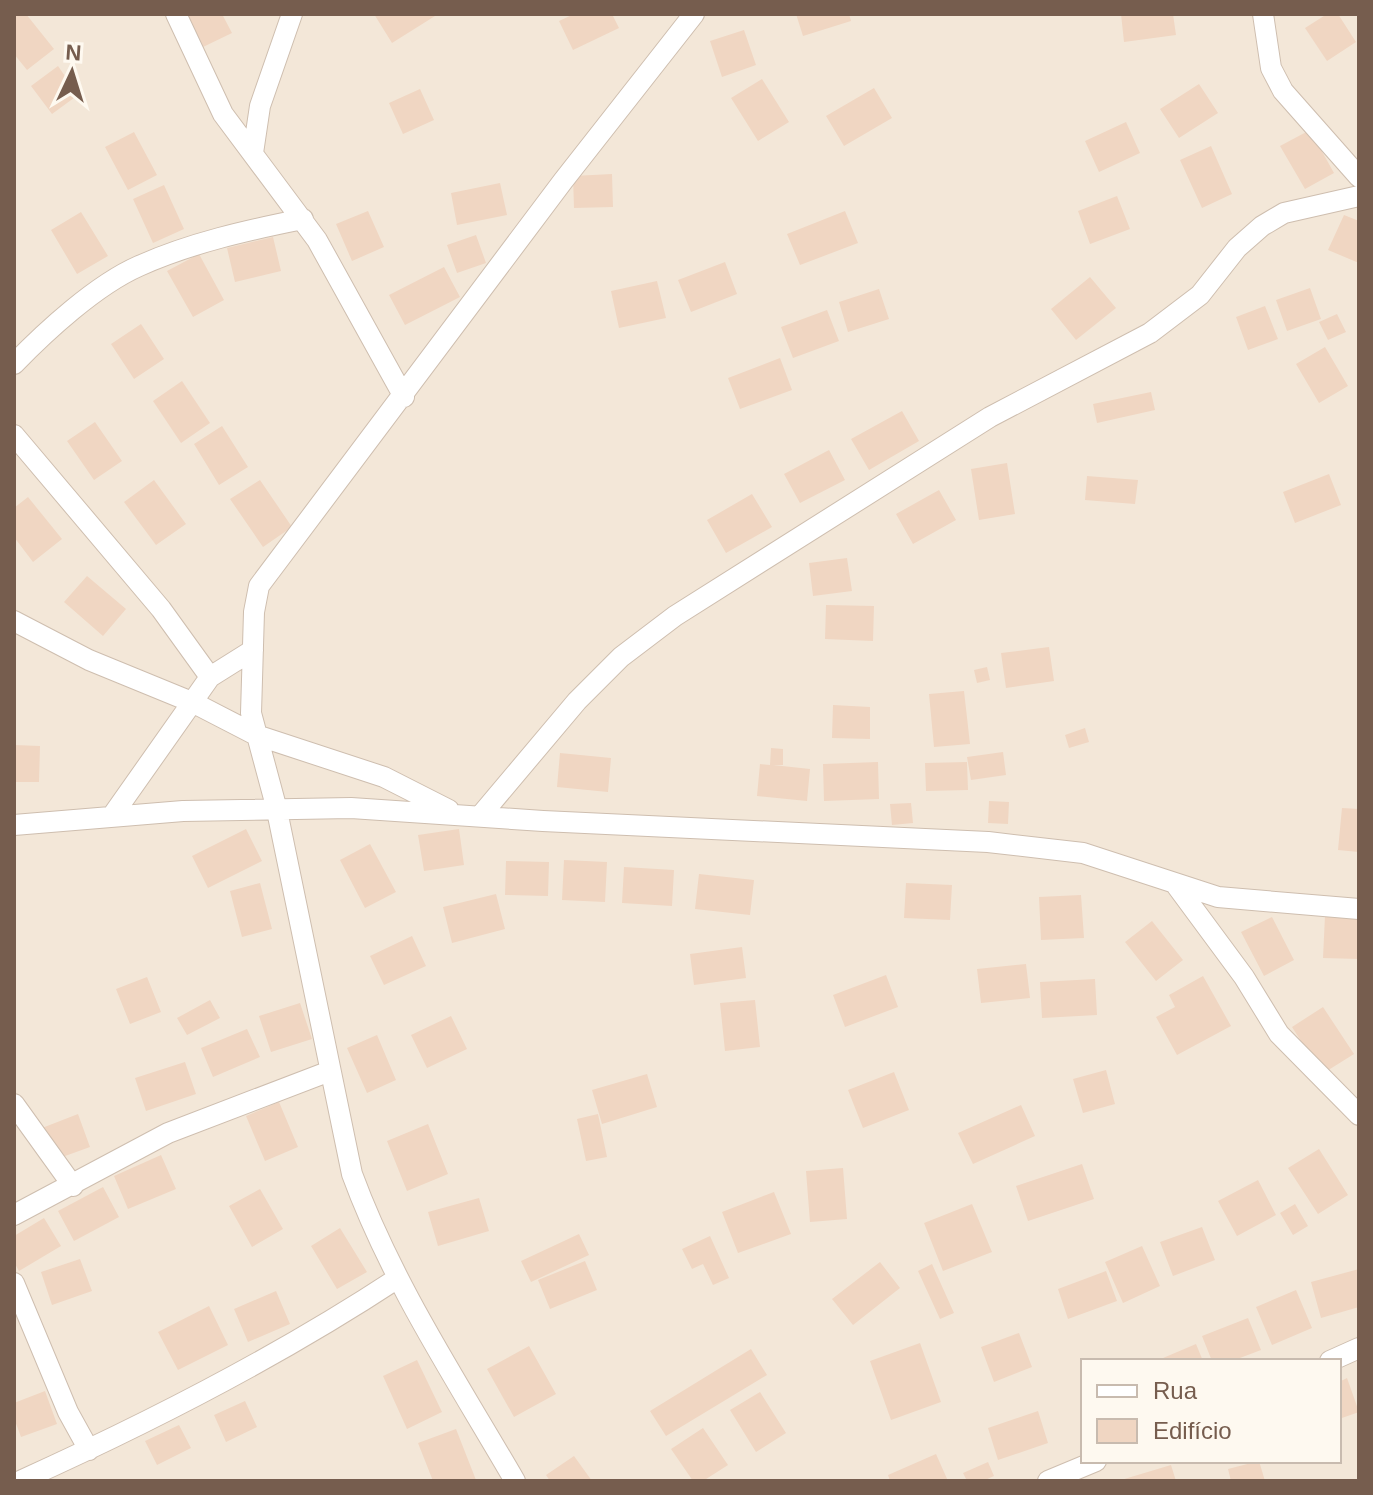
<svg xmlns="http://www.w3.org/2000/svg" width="1373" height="1495" viewBox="0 0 1373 1495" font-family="Helvetica,sans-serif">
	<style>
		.residential { fill: #f3e7d8; fill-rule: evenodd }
		.building { fill: #f0d6c2 }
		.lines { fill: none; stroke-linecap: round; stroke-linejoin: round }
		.minor-casing { stroke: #cebeaf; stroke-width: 22 }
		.minor { stroke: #fff; stroke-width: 20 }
	</style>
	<rect width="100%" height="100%" fill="#fcf5e9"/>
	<path class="residential" d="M14,14H1359V1481H14ZM1083,1361H1339V1461H1083Z"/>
	<path class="building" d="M14,14H26L54,49L27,70L14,54Z
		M186,14H222L232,33L203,47Z
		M374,14H434L435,16L392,43Z
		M574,14H612L619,28L573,50L559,21Z
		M796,14H849L851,21L803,36Z
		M1121,14H1173L1176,35L1124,42Z
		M1327,14H1338L1356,42L1327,61L1305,28Z
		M744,30L756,65L722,77L710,41Z
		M58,66L78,95L52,114L31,86Z
		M762,79L789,122L758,141L731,98Z
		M1199,84L1218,113L1179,138L1160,109Z
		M874,88L892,118L844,146L826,116Z
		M420,89L434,120L403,134L389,103Z
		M1126,122L1140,153L1099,172L1085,141Z
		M1310,130L1334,173L1305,189L1280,146Z
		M134,132L157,175L128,190L105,147Z
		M1211,146L1232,194L1202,208L1180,160Z
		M612,174L613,207L574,208L573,176Z
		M500,183L507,215L457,225L451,193Z
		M164,185L184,229L153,243L133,199Z
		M1117,196L1130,229L1090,244L1078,211Z
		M368,211L384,247L352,261L336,224Z
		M845,211L858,243L800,265L787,234Z
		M81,212L108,256L77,274L51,230Z
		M1344,215L1359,221V263L1328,250Z
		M476,235L486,263L457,273L447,245Z
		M273,237L281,271L235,282L227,248Z
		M199,254L224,300L193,317L167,271Z
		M725,262L737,294L691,312L678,280Z
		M444,267L460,297L405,325L389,295Z
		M1090,277L1116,308L1076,340L1051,309Z
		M657,281L666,318L619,328L611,291Z
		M1310,288L1321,319L1287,331L1276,300Z
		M879,289L889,319L848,332L839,302Z
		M1265,306L1278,339L1248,350L1236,317Z
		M827,310L839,341L793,358L781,327Z
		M1337,314L1346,332L1328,340L1319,322Z
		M141,324L164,359L134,379L111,344Z
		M1325,347L1348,386L1319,403L1296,364Z
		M780,358L792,390L740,409L728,378Z
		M182,381L210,423L181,443L153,401Z
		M1151,392L1155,410L1097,423L1093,404Z
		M902,411L919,441L869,470L851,439Z
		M95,422L122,461L94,480L67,441Z
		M222,426L248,467L219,485L194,444Z
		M829,450L845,480L800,503L784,474Z
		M1007,463L1015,514L979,520L971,469Z
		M1329,474L1341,505L1295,523L1283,492Z
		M1087,476L1138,480L1135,504L1085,500Z
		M154,480L186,524L156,545L124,502Z
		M260,480L292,527L263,547L230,499Z
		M939,490L956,520L913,544L896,514Z
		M752,494L772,527L726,553L707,520Z
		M28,497L62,539L33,562L14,537V508Z
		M847,558L852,591L813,596L809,563Z
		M87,576L126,609L103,636L64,602Z
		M826,605L874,606L873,641L825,639Z
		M1049,647L1054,681L1006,688L1001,653Z
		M987,667L990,680L977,683L974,670Z
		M964,691L970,744L934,747L929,694Z
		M833,705L870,707V739L832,738Z
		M1085,728L1089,742L1069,748L1065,735Z
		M14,745L40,746L39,782H14Z
		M771,748L783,749V765H773L810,769L807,801L757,796L760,764L770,765Z
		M1003,752L1006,775L971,780L967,757Z
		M560,753L611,758L608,792L557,787Z
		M878,762L879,799L824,801L823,764Z
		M967,762L968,790L926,791L925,763Z
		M989,801L1009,802L1008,824L988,823Z
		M911,803L913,823L892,825L890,804Z
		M1342,808L1359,809V852L1338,850Z
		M246,829L262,861L208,888L192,856Z
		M459,829L464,865L424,871L418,835Z
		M370,844L396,892L365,908L340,860Z
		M564,860L607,862L605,902L562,900Z
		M506,861L549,862L548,896L505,895Z
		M624,867L674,870L672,906L622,903Z
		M699,874L754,880L750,915L695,909Z
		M260,883L272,929L242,937L230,891Z
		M906,883L952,885L950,920L904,918Z
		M496,894L505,929L452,943L443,907Z
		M1081,895L1084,938L1041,940L1039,897Z
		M1325,916L1359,917V959L1323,958Z
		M1272,917L1294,960L1264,976L1241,932Z
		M1152,921L1183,960L1156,981L1125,942Z
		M412,936L426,966L384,985L370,956Z
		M742,947L746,978L694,985L690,954Z
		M1026,964L1030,998L981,1003L977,969Z
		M886,975L898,1007L845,1027L833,995Z
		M1203,976L1231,1026L1177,1055L1156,1017L1175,1007L1169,995Z
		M147,977L161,1012L130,1024L116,989Z
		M1095,979L1097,1015L1042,1018L1040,982Z
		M210,1000L220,1018L187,1035L177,1018Z
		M755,1000L760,1047L725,1051L720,1003Z
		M300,1003L312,1039L271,1052L259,1016Z
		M1323,1007L1354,1054L1322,1074L1292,1027Z
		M451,1016L467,1049L427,1068L411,1035Z
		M247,1029L260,1057L213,1077L201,1048Z
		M377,1035L396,1080L367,1093L347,1048Z
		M185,1062L196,1094L146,1111L135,1078Z
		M1106,1070L1115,1104L1083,1113L1073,1079Z
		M894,1072L909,1110L863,1128L848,1090Z
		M647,1074L657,1107L602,1124L592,1090Z
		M279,1102L298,1147L265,1161L246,1116Z
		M1021,1105L1035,1136L973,1164L958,1133Z
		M78,1114L90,1147L54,1160L42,1128Z
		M598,1114L607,1157L586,1161L577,1119Z
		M428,1124L448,1174L407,1191L387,1141Z
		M1319,1149L1348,1195L1318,1214L1288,1168Z
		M161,1155L176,1189L128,1209L114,1176Z
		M1082,1164L1094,1199L1028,1221L1016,1186Z
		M843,1168L847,1219L810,1222L806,1171Z
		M1258,1180L1276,1215L1237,1236L1218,1201Z
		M103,1187L119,1217L74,1241L58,1211Z
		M260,1189L283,1229L252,1247L229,1206Z
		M774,1192L791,1234L738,1253L722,1212Z
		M479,1198L489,1231L438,1246L428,1212Z
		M972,1204L992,1252L943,1271L924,1223Z
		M1295,1204L1308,1226L1293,1235L1280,1213Z
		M44,1218L61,1246L19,1271L14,1262V1236Z
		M1202,1227L1215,1260L1173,1276L1160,1242Z
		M340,1228L367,1272L337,1289L311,1246Z
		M579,1234L589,1255L531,1282L521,1261Z
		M710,1236L729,1278L713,1285L703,1264L692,1269L682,1249Z
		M1142,1246L1160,1286L1123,1303L1105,1262Z
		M80,1259L92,1291L52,1305L41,1272Z
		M585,1261L597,1290L550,1309L538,1280Z
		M880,1262L900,1288L853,1325L832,1299Z
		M932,1264L954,1313L940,1319L918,1271Z
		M1359,1269V1307L1321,1318L1311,1282Z
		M1106,1271L1117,1301L1068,1319L1058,1289Z
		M1296,1290L1312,1328L1272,1345L1256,1307Z
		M276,1291L290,1324L248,1342L234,1309Z
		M209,1306L228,1345L178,1370L158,1332Z
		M1248,1318L1261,1350L1232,1361H1212L1202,1336Z
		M1019,1333L1032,1367L994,1382L981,1347Z
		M920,1343L941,1402L891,1420L870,1361Z
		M1196,1344L1203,1361H1156Z
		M529,1346L556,1394L514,1417L487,1369Z
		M751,1349L767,1375L666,1436L650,1411Z
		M417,1360L442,1412L407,1429L383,1376Z
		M1347,1378L1359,1412L1339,1419V1382Z
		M45,1391L57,1424L21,1437L14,1418V1403Z
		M760,1392L786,1433L756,1452L730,1410Z
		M245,1401L257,1427L226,1442L214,1415Z
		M1038,1411L1048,1443L998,1460L988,1428Z
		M179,1425L191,1448L157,1465L145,1441Z
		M703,1428L728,1465L703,1481H693L671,1449Z
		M456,1429L476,1480L433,1481L418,1443Z
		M936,1454L948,1481H890L888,1475Z
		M574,1456L592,1481H550L546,1475Z
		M1259,1461L1265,1481H1231L1228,1469Z
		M988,1462L994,1476L983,1481H967L963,1473Z
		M1171,1465L1176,1481H1121V1480Z"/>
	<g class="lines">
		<defs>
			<path id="minor" d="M176,14L223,114L317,240L404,397
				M1263,14L1271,68L1283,91L1359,177
				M253,153L260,106L292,14
				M14,364C46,331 96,285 139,266C190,243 248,230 303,219
				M14,435L161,609L210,677
				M14,621L89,660L194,703L256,735L384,777L449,810
				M481,815L577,701L621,657L675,616L990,417L1150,333L1200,295L1237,248L1262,226L1284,213L1359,196
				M112,816L210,677L253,650
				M14,825L183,811L351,808L543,821L988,842L1083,853L1218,897L1359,909
				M1176,885L1244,977L1279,1034L1359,1115
				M14,1104L73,1186
				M14,1215L168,1133L330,1071
				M14,1283L68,1412L89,1450
				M1330,1361L1359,1348
				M20,1481C151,1422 278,1357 398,1278
				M515,1481C457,1381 392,1283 352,1174L276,806L251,713L254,612L259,586L563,181L694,14
				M1048,1481L1096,1461"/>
		</defs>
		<use href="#minor" class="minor-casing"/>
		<use href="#minor" class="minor"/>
	</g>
	<rect width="1373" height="1495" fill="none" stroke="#765d4e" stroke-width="32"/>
	<rect x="1081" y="1359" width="260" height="104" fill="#fef9f0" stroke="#c8bbaf" stroke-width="2"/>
	<rect x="1097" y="1385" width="40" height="12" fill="#ffffff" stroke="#c8bbaf" stroke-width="2"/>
	<text x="1153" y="1399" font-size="24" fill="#765d4e">Rua</text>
	<rect x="1097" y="1419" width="40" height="24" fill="#f0d6c2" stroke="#c8bbaf" stroke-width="2"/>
	<text x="1153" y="1439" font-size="24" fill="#765d4e">Edifício</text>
	<g transform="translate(72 72) rotate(4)" stroke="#fef9f0" stroke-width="6" paint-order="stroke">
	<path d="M0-6L14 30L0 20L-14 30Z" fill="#765d4e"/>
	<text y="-12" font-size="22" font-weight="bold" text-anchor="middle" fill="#765d4e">N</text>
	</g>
</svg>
